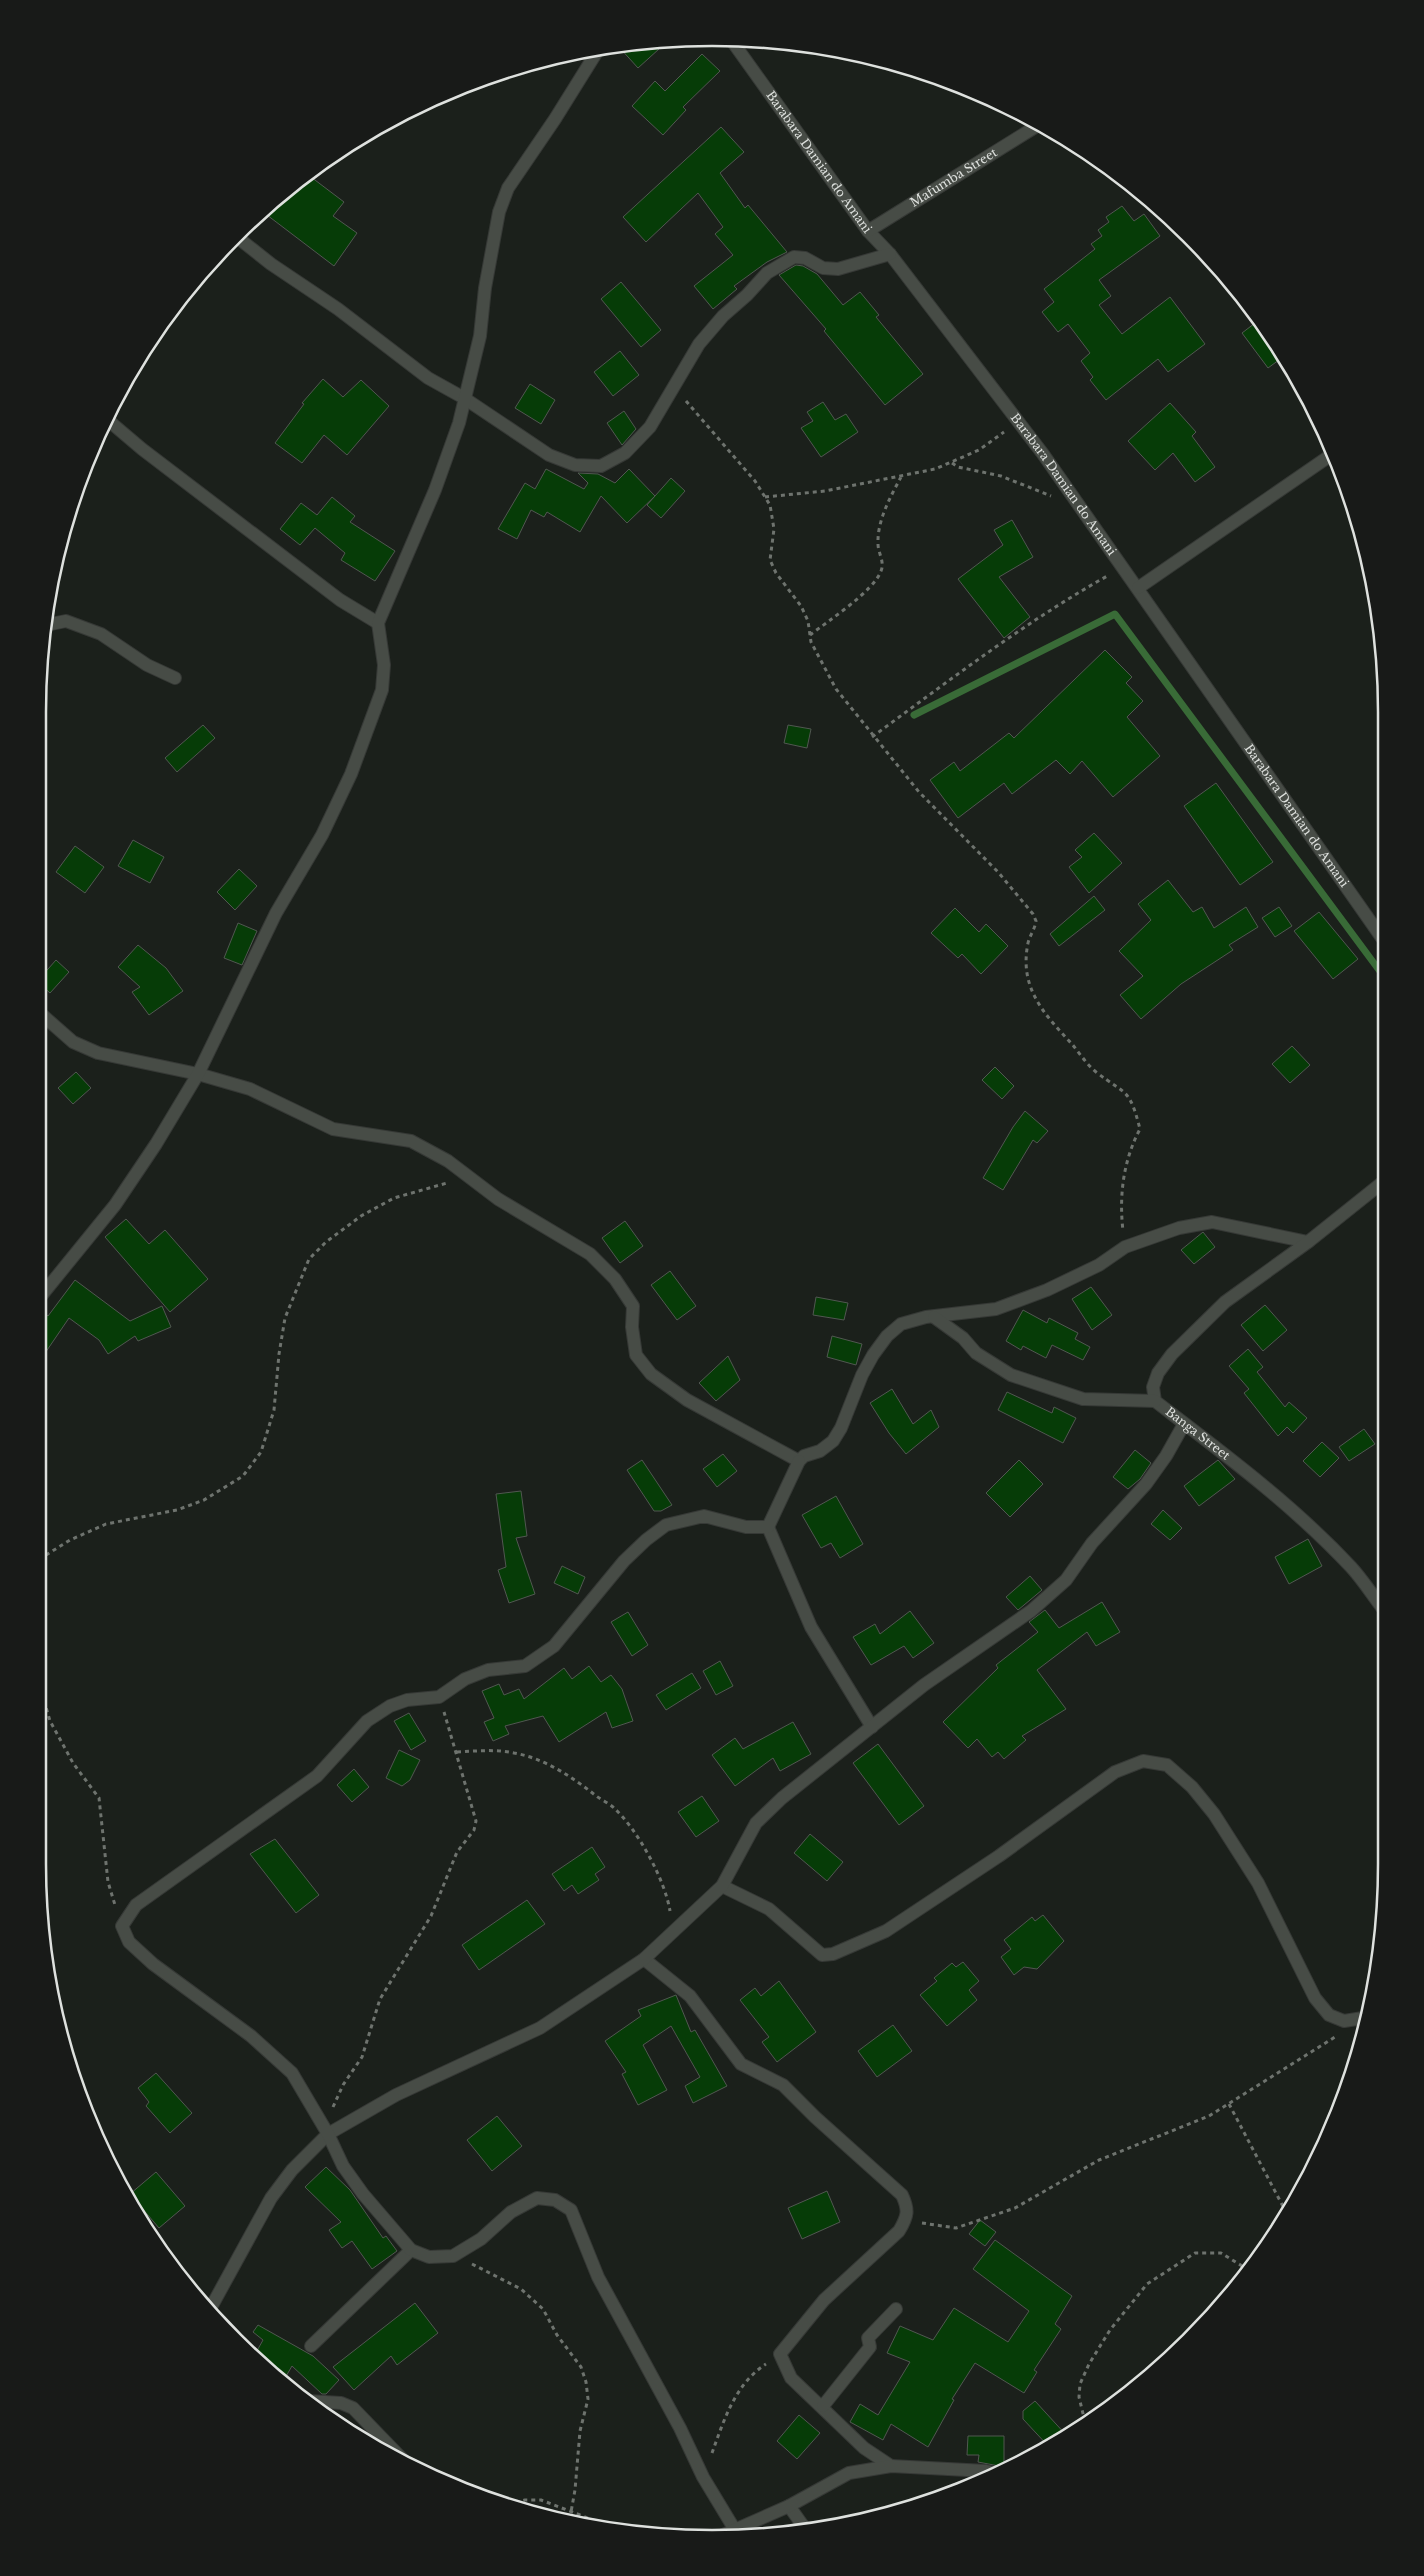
<svg xmlns="http://www.w3.org/2000/svg" width="1424" height="2576" viewBox="0 0 1424 2576" font-family="'Libre Baskerville',serif">
	<style>
		.lines { fill: none; stroke-linecap: round; stroke-linejoin: round }
		.stream { stroke: #396b37; stroke-width: 7 }
		.building { fill: #063c07; stroke: #515751 }
		.minor-casing { stroke: #363936; stroke-width: 14 }
		.path { stroke: #6e736e; stroke-width: 3; stroke-dasharray: 4 4; stroke-linecap: butt }
		.minor { stroke: #474c46; stroke-width: 12 }
		.labels { text-anchor: middle; stroke-width: 5; stroke-linejoin: round; paint-order: stroke }
		.street-label { font-size: 12px; fill: #dee1de; stroke: #070907 }
		.rim { fill: none; stroke: #dee1de; stroke-width: 2.5 }
	</style>
	<rect width="100%" height="100%" fill="#1b201b"/>
	<g class="lines">
		<path class="stream" d="M914,715L1115,614L1382,974"/>
	</g>
	<path class="building" d="M670,39L638,68L619,47L668,39Z
		M702,54L720,71L683,107L686,110L663,135L632,106L655,81L665,91Z
		M721,127L744,152L720,173L745,208L748,205L787,252L767,262L734,286L737,289L713,309L694,286L733,255L715,234L723,227L698,193L646,242L623,217Z
		M307,174L344,202L333,216L357,233L334,266L267,215L296,182Z
		M1122,206L1134,221L1144,214L1160,236L1099,280L1111,296L1099,305L1122,334L1170,297L1205,344L1168,372L1158,359L1106,400L1090,380L1093,377L1081,361L1090,353L1068,324L1058,332L1042,312L1054,302L1044,289L1095,249L1091,244L1102,236L1098,230L1109,222L1106,217Z
		M796,265L803,266L817,274L843,305L860,292L879,315L876,317L923,374L885,405L824,331L826,329L779,275Z
		M621,282L661,330L641,347L601,299Z
		M1259,320L1273,338L1283,357L1268,368L1242,333Z
		M620,351L639,375L613,396L594,372Z
		M323,379L343,397L361,380L389,406L347,455L324,435L302,463L275,443L304,404L302,403Z
		M530,384L555,400L541,424L515,408Z
		M823,402L835,420L846,414L858,432L821,457L801,428L813,421L807,412Z
		M1170,403L1196,432L1192,436L1215,467L1195,482L1173,453L1155,470L1128,441Z
		M624,411L636,429L622,445L607,423Z
		M546,469L584,489L588,483L578,473L598,474L615,483L629,469L655,496L627,523L601,496L580,532L547,512L544,517L531,510L517,539L498,529L525,483L535,489Z
		M671,478L685,491L661,518L647,505Z
		M332,497L355,516L350,522L395,551L375,581L341,560L345,553L315,528L300,545L280,529L301,503L317,515Z
		M1012,520L1033,557L999,577L1030,617L1004,638L958,579L1003,545L994,530Z
		M1105,650L1132,677L1126,683L1143,701L1127,717L1160,756L1113,797L1082,761L1070,774L1056,760L1012,794L1004,783L958,818L930,780L954,762L960,771L1009,733L1014,738Z
		M203,725L215,738L177,772L165,758Z
		M788,725L811,729L807,748L784,743Z
		M1216,783L1273,862L1240,885L1184,806Z
		M1094,833L1122,863L1089,893L1069,867L1082,857L1075,850Z
		M133,840L164,857L150,883L118,866Z
		M75,846L104,867L85,893L56,872Z
		M239,869L257,886L235,910L217,892Z
		M1168,880L1193,912L1202,907L1214,928L1246,907L1258,927L1229,945L1233,950L1181,984L1141,1019L1120,995L1143,976L1119,951L1151,920L1138,904Z
		M1094,896L1105,910L1059,946L1050,934Z
		M1279,907L1292,926L1275,937L1262,918Z
		M955,908L979,932L986,924L1008,946L981,974L962,954L958,958L931,933Z
		M1319,912L1358,959L1333,979L1294,931Z
		M238,923L257,931L242,965L224,958Z
		M138,945L166,968L183,991L149,1015L132,992L140,987L118,967Z
		M56,960L69,972L50,993L40,984V978Z
		M1292,1046L1310,1065L1290,1083L1272,1064Z
		M995,1067L1014,1086L1002,1099L982,1080Z
		M76,1072L91,1088L73,1104L58,1088Z
		M1025,1111L1048,1131L1037,1143L1033,1140L1003,1190L983,1178L1013,1127Z
		M126,1219L149,1244L165,1230L208,1279L170,1312L105,1237Z
		M625,1221L643,1246L620,1263L602,1238Z
		M1203,1232L1215,1247L1194,1264L1181,1250Z
		M670,1271L696,1306L677,1320L651,1285Z
		M75,1280L130,1321L162,1306L171,1327L138,1341L135,1336L108,1354L99,1340L69,1318L41,1359V1311L48,1316Z
		M1091,1287L1112,1315L1092,1330L1072,1299Z
		M816,1297L848,1303L844,1320L813,1315Z
		M1265,1305L1287,1330L1263,1351L1241,1325Z
		M1023,1310L1047,1323L1049,1318L1078,1333L1075,1339L1090,1347L1083,1360L1052,1345L1046,1358L1023,1346L1021,1350L1006,1341Z
		M832,1336L862,1344L856,1365L827,1357Z
		M1248,1349L1263,1367L1257,1372L1285,1407L1289,1402L1307,1418L1293,1433L1287,1427L1278,1436L1244,1393L1249,1389L1229,1366Z
		M728,1356L740,1380L716,1401L699,1383Z
		M892,1389L913,1424L931,1410L939,1427L906,1454L889,1433L870,1403Z
		M1007,1392L1052,1413L1054,1407L1076,1418L1063,1443L998,1410Z
		M1364,1429L1375,1444L1349,1461L1339,1447Z
		M1322,1442L1339,1458L1320,1477L1303,1461Z
		M1135,1450L1151,1463L1140,1479L1128,1489L1113,1477Z
		M723,1454L737,1471L717,1487L703,1469Z
		M642,1460L672,1505L661,1511H654L627,1470Z
		M1019,1460L1043,1484L1010,1517L986,1493Z
		M1218,1460L1235,1479L1199,1506L1184,1486Z
		M521,1491L527,1536L516,1538L535,1594L509,1603L498,1570L506,1567L496,1494Z
		M836,1496L863,1544L840,1558L831,1543L821,1548L802,1515Z
		M1163,1510L1182,1528L1170,1540L1151,1524Z
		M1308,1539L1322,1566L1289,1584L1275,1557Z
		M562,1566L585,1577L578,1594L554,1583Z
		M1030,1576L1042,1590L1018,1610L1006,1597Z
		M1102,1602L1120,1632L1096,1646L1087,1632L1037,1670L1066,1709L1022,1736L1026,1740L1004,1759L998,1752L992,1757L977,1739L968,1748L943,1722L998,1668L996,1665L1038,1632L1029,1622L1045,1610L1059,1628Z
		M910,1611L934,1643L913,1658L904,1646L871,1665L853,1637L875,1624L880,1634Z
		M628,1612L648,1645L632,1656L611,1622Z
		M720,1661L733,1686L716,1695L703,1671Z
		M589,1666L601,1682L611,1675L622,1689L633,1721L612,1728L606,1712L559,1742L543,1716L505,1726L509,1734L493,1741L484,1722L494,1718L482,1691L499,1684L504,1695L519,1689L524,1699L564,1668L572,1679Z
		M692,1673L701,1688L666,1710L656,1695Z
		M409,1713L426,1741L411,1750L394,1721Z
		M793,1722L811,1754L780,1771L773,1758L735,1786L712,1755L735,1738L743,1749Z
		M878,1744L924,1806L899,1825L853,1763Z
		M399,1750L420,1760L410,1780L402,1786L386,1778Z
		M354,1769L369,1787L352,1802L337,1785Z
		M702,1796L719,1821L696,1837L678,1812Z
		M810,1834L843,1862L827,1881L794,1853Z
		M275,1839L319,1895L296,1913L250,1854Z
		M592,1847L605,1867L595,1874L599,1880L578,1894L572,1885L564,1891L552,1874Z
		M527,1900L545,1924L479,1970L462,1945Z
		M1043,1915L1064,1941L1037,1969L1024,1967L1014,1975L1001,1957L1011,1949L1004,1940L1032,1917L1035,1921Z
		M963,1962L979,1981L969,1990L977,2000L947,2026L920,1995L937,1981L934,1978L952,1963L956,1967Z
		M779,1981L816,2032L777,2062L762,2042L769,2037L740,2000L755,1988L761,1996Z
		M676,1995L691,2032L695,2030L727,2086L693,2103L685,2086L700,2077L671,2026L643,2045L667,2090L638,2105L622,2074L626,2072L605,2041L641,2016L638,2010Z
		M893,2025L912,2051L877,2077L858,2051Z
		M156,2073L192,2113L170,2133L146,2106L149,2102L138,2088Z
		M497,2116L522,2146L492,2171L467,2140Z
		M326,2167L350,2190L383,2238L386,2236L397,2251L372,2269L352,2241L342,2248L329,2230L341,2222L305,2187Z
		M156,2172L185,2206L159,2228L130,2194Z
		M827,2191L840,2222L802,2239L788,2208Z
		M980,2220L996,2232L985,2246L969,2234Z
		M995,2240L1072,2296L1055,2324L1061,2329L1034,2370L1037,2372L1024,2393L975,2363L952,2399L954,2400L928,2447L891,2424L883,2440L850,2422L860,2404L878,2415L910,2362L887,2353L900,2326L933,2340L954,2308L1008,2342L1029,2311L973,2269Z
		M415,2303L438,2333L397,2365L391,2356L354,2390L333,2367Z
		M258,2325L313,2356L339,2380L326,2394H322L292,2366L285,2378L270,2370L254,2356L263,2340L253,2332Z
		M1035,2401L1067,2436L1050,2448L1023,2419V2411Z
		M799,2415L820,2433L797,2459L777,2441Z
		M968,2436H1004V2470L999,2466L978,2462L979,2455H967Z"/>
	<g class="lines">
		<defs>
			<g id="minor">
				<path id="s1" d="M732,41L868,231L890,254L1043,454L1382,938"/>
				<path id="s2" d="M868,231L1040,124"/>
				<path d="M237,237L271,264L338,309L428,378L464,398L549,455L575,465L601,466L625,453L650,427L699,344L723,316L747,295L767,273L794,257L805,258L823,268L838,269L890,254"/>
				<path d="M109,421L142,449L340,600L378,623"/>
				<path d="M1138,588L1331,455"/>
				<path d="M46,625L66,621L101,634L147,665L175,678"/>
				<path d="M40,1013L73,1042L98,1053L198,1074L250,1089L333,1129L411,1141L448,1161L498,1199L590,1254L615,1279L633,1306L632,1327L636,1355L651,1374L687,1400L799,1461L804,1456L820,1451L833,1441L841,1428L862,1375L873,1355L887,1336L901,1324L926,1317L996,1309L1047,1290L1099,1265L1125,1247L1179,1228L1212,1222L1308,1242"/>
				<path id="s3" d="M1383,1182L1308,1242L1225,1302L1172,1354L1158,1373L1153,1387L1155,1401C1223,1453 1292,1504 1351,1567C1363,1580 1373,1596 1384,1610"/>
				<path d="M41,1296L115,1205L156,1144L198,1074L276,913L322,835L351,774L382,690L384,665L378,623L435,490L459,423L480,336L485,288L499,212L508,188L555,119L598,50"/>
				<path d="M934,1317L963,1338L976,1353L1011,1375L1083,1399L1155,1401"/>
				<path d="M768,1527L811,1627L872,1727"/>
				<path d="M722,1886L769,1909L822,1955L833,1954L886,1931L999,1856L1115,1772L1143,1761L1167,1765L1192,1787L1214,1814L1258,1883L1315,1998L1329,2015L1344,2021L1363,2018"/>
				<path d="M644,1959L690,1996L741,2064L783,2085L815,2117L902,2195C909,2210 908,2216 899,2231L824,2300L780,2354L791,2378L864,2448L891,2466"/>
				<path d="M209,2311L271,2198L292,2170L328,2134L396,2095L540,2028L644,1959L722,1886L756,1823L782,1798L924,1685L1031,1611L1066,1580L1092,1543L1146,1484L1166,1456L1184,1424"/>
				<path d="M311,2346L411,2250"/>
				<path d="M308,2401L341,2403L353,2408L410,2467"/>
				<path d="M823,2406L870,2347L868,2338L896,2309"/>
				<path d="M789,2506L806,2530"/>
				<path d="M735,2530L703,2477L680,2428L598,2277L571,2210L555,2200L537,2198L511,2212L481,2239L453,2256L429,2257L411,2250L363,2194L343,2166L328,2134L292,2073L251,2036L153,1964L129,1942L122,1926L136,1905L317,1776L367,1721L390,1706L407,1700L439,1697L465,1679L488,1670L525,1666L554,1646L624,1561L646,1540L666,1525L704,1516L746,1527H768L799,1461"/>
				<path d="M721,2536L789,2506L849,2473L891,2466L986,2471L997,2474"/>
			</g>
		</defs>
		<use href="#minor" class="minor-casing"/>
		<path class="path" d="M686,401L755,481L770,505L774,529L770,560L776,573L801,606L808,621L811,642L836,689L919,792L998,872L1033,914L1036,921C1035,929 1030,935 1028,943C1019,987 1043,1013 1071,1043C1079,1052 1086,1064 1096,1072C1127,1096 1129,1087 1140,1129C1123,1161 1119,1196 1123,1231
			M952,463L958,467L1001,476L1051,496
			M765,497L825,491L935,469L979,450L1004,432
			M810,635C828,621 874,591 881,571C885,562 878,553 878,544C877,520 891,496 902,475
			M872,737C950,680 1025,622 1109,575
			M42,1562L46,1555L70,1540L106,1524L177,1510L204,1500L243,1476L261,1452L274,1410L279,1354L285,1318L309,1259L326,1242L361,1216L394,1198L447,1183
			M42,1693L50,1721L73,1763L99,1798L108,1882L115,1905
			M457,1752C476,1751 495,1749 514,1753C544,1758 572,1777 595,1795C601,1800 609,1803 614,1808C638,1830 665,1880 670,1911
			M1229,2104L1287,2214
			M333,2107L343,2085L362,2057L380,1999L431,1916L457,1852L474,1830L476,1821L444,1712
			M922,2223L956,2228L1015,2208L1099,2160L1209,2116L1335,2037
			M472,2264L521,2289L543,2309L557,2335L581,2367L586,2382L588,2399L580,2431L575,2490L571,2512
			M1085,2422L1079,2397L1080,2384L1089,2364L1110,2330L1147,2284L1195,2253H1221L1247,2269
			M712,2453C724,2420 735,2384 766,2364
			M508,2505L525,2500H541L593,2520L638,2529L647,2534"/>
		<use href="#minor" class="minor"/>
	</g>
	<g class="labels">
		<g class="street-label">
			<text dy="4" stroke="none"><textPath href="#s1" startOffset="149">Barabara Damian do Amani</textPath></text>
			<text dy="4" stroke="none"><textPath href="#s2" startOffset="101">Mafumba Street</textPath></text>
			<text dy="4" stroke="none"><textPath href="#s1" startOffset="554">Barabara Damian do Amani</textPath></text>
			<text dy="4" stroke="none"><textPath href="#s1" startOffset="959">Barabara Damian do Amani</textPath></text>
			<text dy="4" stroke="none"><textPath href="#s3" startOffset="379">Banga Street</textPath></text>
		</g>
	</g>
	<path d="M0 0H1424V2576H0ZM712 46H712A666 666 0 0 1 1378 712V1864A666 666 0 0 1 712 2530H712A666 666 0 0 1 46 1864V712A666 666 0 0 1 712 46Z" fill="#181a18" fill-rule="evenodd"/>
	<path class="rim" d="M712 46H712A666 666 0 0 1 1378 712V1864A666 666 0 0 1 712 2530H712A666 666 0 0 1 46 1864V712A666 666 0 0 1 712 46Z"/>
</svg>
